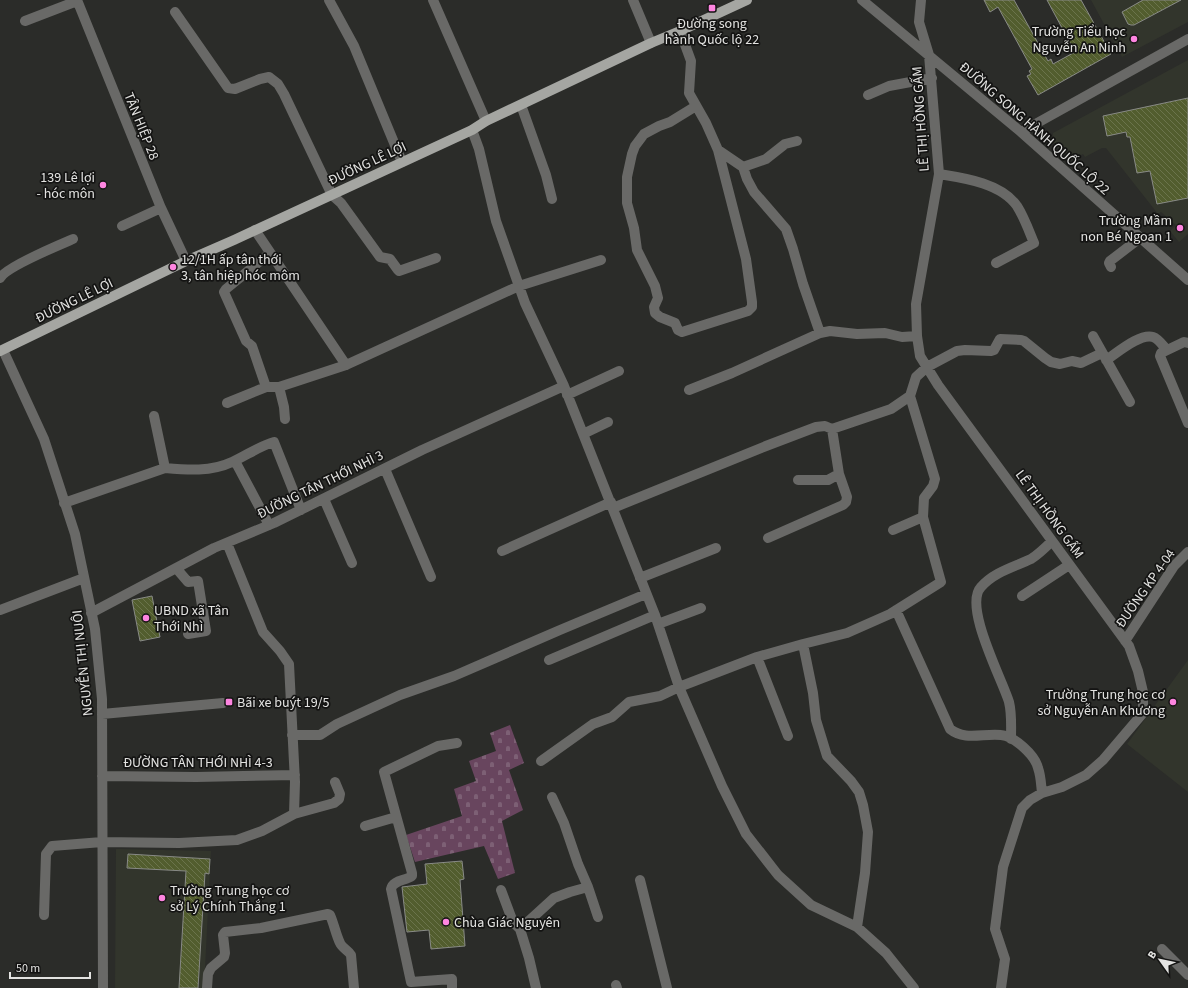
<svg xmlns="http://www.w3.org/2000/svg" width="1188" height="988" viewBox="0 0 1188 988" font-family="'Source Sans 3',sans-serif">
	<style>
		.built { fill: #32352c }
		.cemetery { fill: url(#cemetery-stones) }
		.building { fill: url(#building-back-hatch); stroke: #888a86 }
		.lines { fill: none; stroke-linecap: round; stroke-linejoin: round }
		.minor { stroke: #696967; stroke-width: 10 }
		.major { stroke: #a5a6a2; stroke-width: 10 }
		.poi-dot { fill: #fe85e0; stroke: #141413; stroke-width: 1.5 }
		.labels { text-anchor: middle; stroke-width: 3.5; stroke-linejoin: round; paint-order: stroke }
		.poi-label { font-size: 14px; fill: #e3e3e1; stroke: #141413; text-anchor: start }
		.street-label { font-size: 14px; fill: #e3e3e1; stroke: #141413 }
	</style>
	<defs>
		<pattern id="cemetery-stones" width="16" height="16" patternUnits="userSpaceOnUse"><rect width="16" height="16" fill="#68455e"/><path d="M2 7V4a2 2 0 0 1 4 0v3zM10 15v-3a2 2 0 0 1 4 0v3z" fill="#7d6075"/></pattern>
		<pattern id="building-back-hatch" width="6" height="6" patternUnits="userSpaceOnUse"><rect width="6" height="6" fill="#525d2e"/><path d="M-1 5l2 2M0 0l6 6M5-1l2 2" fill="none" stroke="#6b744c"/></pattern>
	</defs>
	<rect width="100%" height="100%" fill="#2b2c29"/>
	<path class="built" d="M1091,0H1188V22L1122,57Z
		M1188,60V234L1179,242L1170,231L1176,225L1161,212L1158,214L1106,148H1102L1085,157L1083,154L1072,159L1052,142L1053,133Z
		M1188,660V792L1127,744Z
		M116,849L211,851L204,988H115Z"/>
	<path class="cemetery" d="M510,725L524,763L509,770L523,810L502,821L515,873L498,879L484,846L415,862L406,835L462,816L454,789L476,781L469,761L496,751L490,733Z"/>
	<path class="building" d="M984,0H1014L1048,61L1051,59L1053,64L1075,52L1047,0H1081L1111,54L1038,95L1027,76L1031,74L1029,71L1032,69L998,7L990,12Z
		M1143,0H1181L1134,25H1131L1128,24L1122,12Z
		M1188,98V198L1157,204L1150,171L1137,173L1130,137H1127L1126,132L1107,136L1103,116Z
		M152,596L160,637L140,641L132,600Z
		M128,854L210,859L209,874L205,873L198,988H179L186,871L127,868Z
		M462,861L464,879L460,880L465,946L431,949L429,930L407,932L402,887L427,884L425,864Z"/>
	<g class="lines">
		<path class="minor" d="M77,0L161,208L186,261
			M329,0L354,46L402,162
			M433,0L486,121
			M633,0L651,43
			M862,0L1021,132L1188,280
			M921,0L919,22L929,55L939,174L916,304L917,336L920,356L938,385L1129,646L1138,671L1143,692V713L1103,760L1086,775L1062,787L1042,793L1030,800L1022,808L1003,867L995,929L1005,959L1001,988
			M175,12L228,88L235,89L260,79L269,77L278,84L284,94L332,195L341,203L380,257L390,259L398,270L399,271L436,258
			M25,21L77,1
			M680,31L691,61L689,93L706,123L718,150L746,259L752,302V307L748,311L682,332L678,330L675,323L660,317L655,313L654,307L658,298L655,286L637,250L634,228L627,203V177L632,154L635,146L644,134L659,126L670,122L696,106
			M868,95L889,86L932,78
			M521,105L546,175L552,199
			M472,130L479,149L496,221L525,303L564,386L655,615L679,687L722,786L746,834L778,875L811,905L857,927L886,953L914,988
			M1021,132L1188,39
			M718,150L743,167L747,179L754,192L786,229L793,249L803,284L820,333
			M743,167L766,159L785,144L797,141
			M939,174C964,178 1001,183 1017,206C1024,217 1029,231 1034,243L996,263
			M122,226L161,208
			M255,230L346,365
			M1111,267L1109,263L1110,261L1140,238
			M0,278C6,267 59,245 73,239
			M1093,336L1130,402
			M1188,343L1184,342L1161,353L1160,356L1188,423
			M3,350L44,439L75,534L95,629L102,699L103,988
			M1106,360C1117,353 1140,333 1153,337C1159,339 1163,346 1167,350
			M266,387L252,346L246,341L224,292L226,289L270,253
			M279,387L284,407L285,419
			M689,390L732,373L820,333L830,331L857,334L885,333L902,337L917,336
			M567,395L619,371
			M227,403L266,387H279L346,365L519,286L601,260
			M583,434L608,422
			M235,461L269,525
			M165,468C187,470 211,472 232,462C246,456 259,446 274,442L301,510
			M385,469L431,577
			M798,480H828L839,474
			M324,499L352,563
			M64,503L165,468L154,416
			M613,508L766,446L816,427L825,426L832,429L891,409L910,396
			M923,517L924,498L933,486L935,479L910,396L916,377L927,367L957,351L965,350L991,351L994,350L1000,339L1021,340L1024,341L1045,358L1051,362L1060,364L1072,361L1081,363L1102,353
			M768,538L843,505L846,502L847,497L839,474L832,429
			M502,551L611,502
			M176,568L188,582L198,581L206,631L188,634
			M640,578L716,548
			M1022,596L1069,565
			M0,610L84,578
			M896,610L950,729C965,741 983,733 1001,735C1014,736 1035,755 1038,768C1041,776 1041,785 1042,793
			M91,613L214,548L274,523L422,450L564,386
			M658,624L701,608
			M1125,641L1174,566L1188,552
			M803,644L847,633L890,614L941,582L923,517L893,530
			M757,657L803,644L813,693L816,720L827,756L851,781L859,792L863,805L868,832L865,873L857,927
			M549,660L655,615
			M102,714L223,703
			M292,735H320L337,724L400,695L454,676L560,630L646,594
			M1011,739C1011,727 1012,714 1009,702C1002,679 963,606 981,587C994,572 1014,567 1031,559C1039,554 1046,547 1052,541
			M541,761L593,724L612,717L629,702L660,696L679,687L757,657L788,736
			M102,776L196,777L295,775
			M552,797L564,823L578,864L588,887
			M294,814L334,803L339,799L340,794L335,782
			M365,826L396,817
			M640,880L667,988
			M501,890L513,922L520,929
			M44,915L46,854L52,846L102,842L179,843L237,840L262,831L294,814L295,782L289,664L280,651L263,632L227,543
			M1162,949L1188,975
			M616,985L617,988
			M207,988L208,974L211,968L224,957L225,953L223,935L225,932L261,928L328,914L330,915C334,924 336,935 340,943C342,948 348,950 351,955L354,988
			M452,988V979L411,982L391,889C393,880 405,881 412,876V873L384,772L438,746L457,743
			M536,988L529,958L520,929L554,898L570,892L588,887L598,917"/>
		<path class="major" d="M0,351L186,261L234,240L472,130L486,121L651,43L680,31L747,0"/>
	</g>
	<g class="poi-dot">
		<rect x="708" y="4" width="8" height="8" rx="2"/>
		<circle cx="1134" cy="39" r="4"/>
		<circle cx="103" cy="185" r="4"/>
		<circle cx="1180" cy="228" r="4"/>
		<circle cx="173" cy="267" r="4"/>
		<circle cx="146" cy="618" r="4"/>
		<rect x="225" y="698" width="8" height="8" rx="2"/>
		<circle cx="1173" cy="702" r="4"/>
		<circle cx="162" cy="898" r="4"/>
		<circle cx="446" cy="922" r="4"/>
	</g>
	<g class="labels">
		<g class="poi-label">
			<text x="712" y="28" text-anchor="middle">Đường song<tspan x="712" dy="16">hành Quốc lộ 22</tspan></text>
			<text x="1126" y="36" text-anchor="end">Trường Tiểu học<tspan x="1126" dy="16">Nguyễn An Ninh</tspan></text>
			<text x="95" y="182" text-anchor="end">139 Lê lợi<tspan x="95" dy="16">- hóc môn</tspan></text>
			<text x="1172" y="225" text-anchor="end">Trường Mầm<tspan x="1172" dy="16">non Bé Ngoan 1</tspan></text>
			<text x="181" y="264">12/1H ấp tân thới<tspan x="181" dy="16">3, tân hiệp hóc môm</tspan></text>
			<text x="154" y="615">UBND xã Tân<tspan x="154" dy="16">Thới Nhì</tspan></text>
			<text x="1165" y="699" text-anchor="end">Trường Trung học cơ<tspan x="1165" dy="16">sở Nguyễn An Khương</tspan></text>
			<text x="237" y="707">Bãi xe buýt 19/5</text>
			<text x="170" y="895">Trường Trung học cơ<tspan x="170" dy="16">sở Lý Chính Thắng 1</tspan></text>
			<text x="454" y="927">Chùa Giác Nguyên</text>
		</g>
		<g class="street-label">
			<text transform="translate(920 119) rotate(-94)" y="5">LÊ THỊ HỒNG GẤM</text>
			<text transform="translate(142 126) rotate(68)" y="5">TÂN HIỆP 28</text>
			<text transform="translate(1035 128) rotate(41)" y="5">ĐƯỜNG SONG HÀNH QUỐC LỘ 22</text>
			<text transform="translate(367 163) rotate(-25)" y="5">ĐƯỜNG LÊ LỢI</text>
			<text transform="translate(74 300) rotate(-26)" y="5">ĐƯỜNG LÊ LỢI</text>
			<text transform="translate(320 484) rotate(-26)" y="5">ĐƯỜNG TÂN THỚI NHÌ 3</text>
			<text transform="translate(1050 514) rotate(54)" y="5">LÊ THỊ HỒNG GẤM</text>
			<text transform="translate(1145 588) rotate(-55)" y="5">ĐƯỜNG KP 4-04</text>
			<text transform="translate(82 663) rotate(-96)" y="5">NGUYỄN THỊ NUÔI</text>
			<text x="198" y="767">ĐƯỜNG TÂN THỚI NHÌ 4-3</text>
		</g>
	</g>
	<g transform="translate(1160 960) rotate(303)" stroke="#141413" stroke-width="3" paint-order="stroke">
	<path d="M0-3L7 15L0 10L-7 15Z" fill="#e3e3e1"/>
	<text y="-6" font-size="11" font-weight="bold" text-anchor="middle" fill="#e3e3e1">B</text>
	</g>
	<path d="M10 972v6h80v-6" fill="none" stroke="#e3e3e1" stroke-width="2"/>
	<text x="16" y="972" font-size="12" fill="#e3e3e1" stroke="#141413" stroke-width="3" paint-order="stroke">50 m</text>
</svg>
